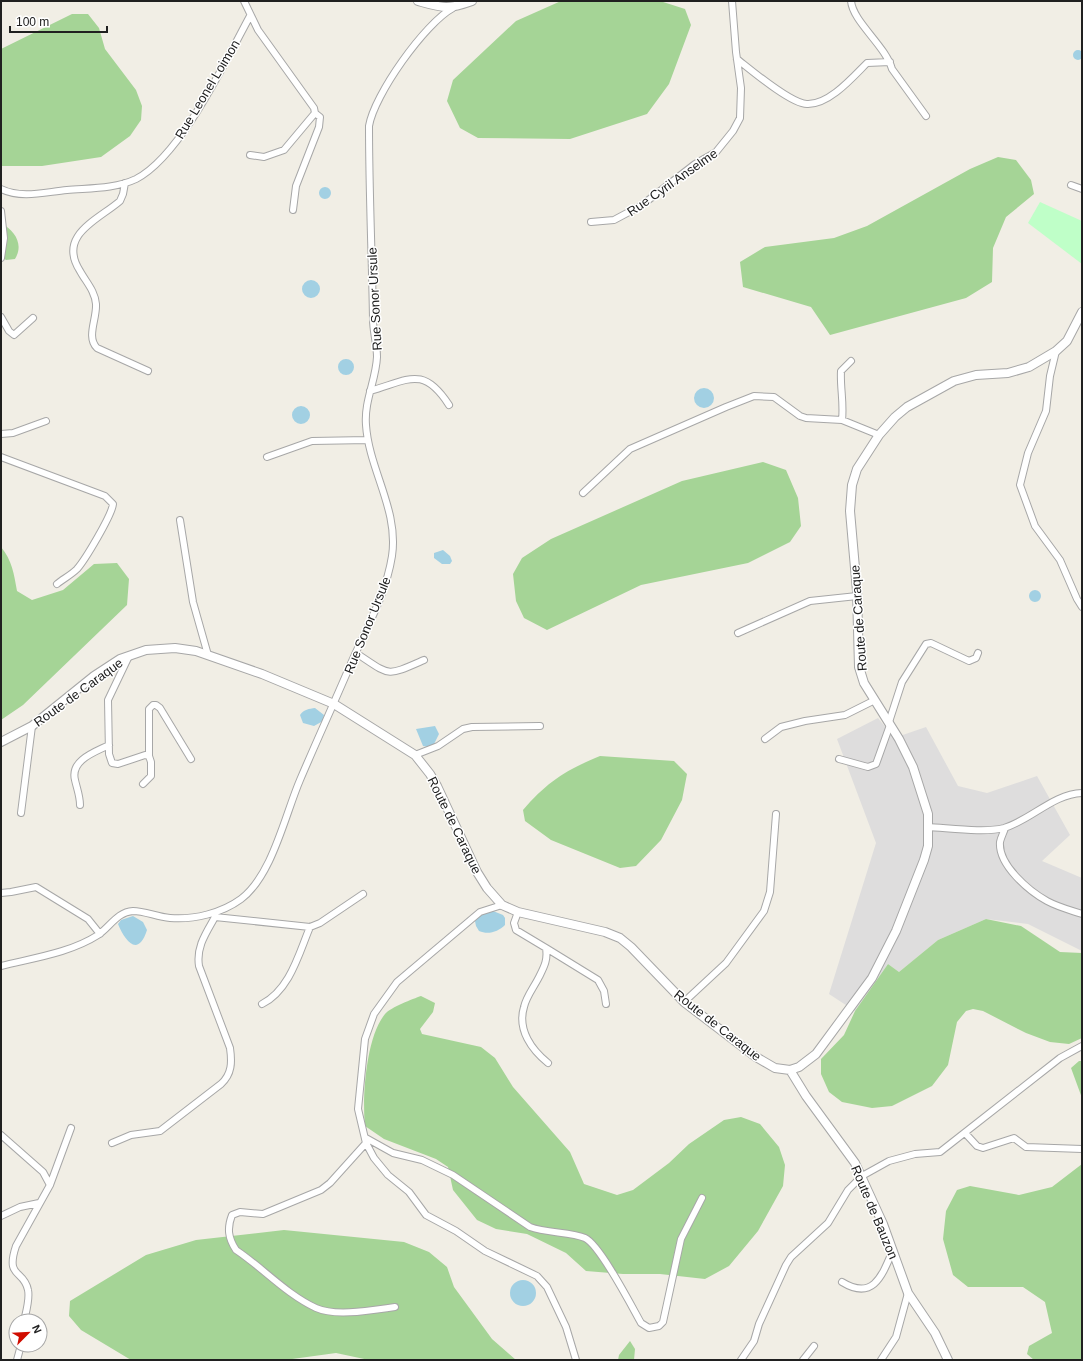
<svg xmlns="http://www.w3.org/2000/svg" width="1083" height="1361" viewBox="0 0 1083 1361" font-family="Helvetica,sans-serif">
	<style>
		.residential { fill: #dedddd }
		.forest { fill: #a5d496 }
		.park { fill: #bfffc8 }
		.water { fill: #a2d0e3 }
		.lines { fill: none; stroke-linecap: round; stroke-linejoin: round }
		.minor-casing { stroke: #a7a7a7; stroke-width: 8 }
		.tertiary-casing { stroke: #a7a7a7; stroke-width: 10 }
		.minor { stroke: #fff; stroke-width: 6 }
		.tertiary { stroke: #fff; stroke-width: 8 }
		.labels { text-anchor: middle; stroke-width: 3; stroke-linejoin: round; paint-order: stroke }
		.street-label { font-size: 13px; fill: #202020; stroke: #fff }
	</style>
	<rect width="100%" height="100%" fill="#f1eee5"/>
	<path class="residential" d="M878,718L894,738L926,727L958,786L987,793L1037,776L1070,835L1042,861L1082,878V951L1028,924L986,919L938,940L899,972L888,964L855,1011L829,994L876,843L837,739Z"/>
	<path class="forest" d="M561,1H660L685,9L691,25L669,84L647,114L570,139L478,138L460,128L447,101L453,80L516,21Z
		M72,14H88L99,28L105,49L136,90L142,106L141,120L130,136L101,157L42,166H1V49Z
		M998,157L1016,160L1031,180L1034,194L1006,217L993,248L992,282L966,298L830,335L811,307L743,287L740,262L765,247L834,238L867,226L970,169Z
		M1,223C15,231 24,244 15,259L6,260L1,256Z
		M763,462L786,470L798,498L801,526L790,542L748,563L641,585L547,630L524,618L516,601L513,574L522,558L551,539L682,481Z
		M1,547C12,560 14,574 17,591L32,600L63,590L94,564L117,563L129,579L127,605L23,705L1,720Z
		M600,756L674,761L687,774L682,800L661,840L636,866L620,868L551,840L525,821L523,810C547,782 566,770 600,756Z
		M986,919L1021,926L1060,952L1082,953V1038L1069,1044L1050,1042L1026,1033L983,1011L973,1009L966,1011L957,1022L948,1065L932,1086L892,1106L872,1108L842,1102L829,1092L821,1074V1059L844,1035L855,1011L888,964L899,972L938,940Z
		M421,996L435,1003L433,1012L420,1029L422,1034L481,1047L495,1058L513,1087L570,1152L584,1184L617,1195L633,1190L669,1163L689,1144L724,1120L741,1117L760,1124L779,1147L785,1165L783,1186L758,1231L729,1266L705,1279L660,1274H623L586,1271L566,1253L527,1234L496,1229L477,1220L453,1190L448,1167L436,1159L384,1139L365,1126C362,1097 366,1037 385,1014C391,1007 413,999 421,996Z
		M1079,1061H1082V1098L1071,1068Z
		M1082,1164V1360H1034L1027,1354L1029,1346L1052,1333L1045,1302L1023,1287H968L953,1275L943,1239L946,1211L957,1190L970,1186L1019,1195L1052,1187Z
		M284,1230L404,1242L429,1252L447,1267L454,1287L492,1339L516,1360H369L336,1353L285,1360H131L81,1330L69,1316L70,1301L146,1255L196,1240Z
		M630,1341L635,1349L634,1360H618L619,1355Z"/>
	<path class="park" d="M1040,202L1082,221V264L1028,223Z"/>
	<path class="water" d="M1073 55a5 5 0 1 1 10 0a5 5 0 1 1-10 0Z
		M319 193a6 6 0 1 1 12 0a6 6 0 1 1-12 0Z
		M302 289a9 9 0 1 1 18 0a9 9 0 1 1-18 0Z
		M338 367a8 8 0 1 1 16 0a8 8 0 1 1-16 0Z
		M694 398a10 10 0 1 1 20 0a10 10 0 1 1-20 0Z
		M292 415a9 9 0 1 1 18 0a9 9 0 1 1-18 0Z
		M443,550L450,556L452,561L450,564H442L434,558V553Z
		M1029 596a6 6 0 1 1 12 0a6 6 0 1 1-12 0Z
		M315,708L324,715L323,721L314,726L303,723L300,715C304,709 309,709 315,708Z
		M435,726L439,734L434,744L428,747L423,746L416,729Z
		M493,911L503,915L505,918V925C498,932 488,935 479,931L476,926L475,921L481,915Z
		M133,916L143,922L147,930C138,958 125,941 118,924L121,920Z
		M510 1293a13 13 0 1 1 26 0a13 13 0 1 1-26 0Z"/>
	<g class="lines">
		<defs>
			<path id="minor" d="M244,1L258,30L314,108L315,113L284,150L264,157L250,155
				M851,1C853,22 885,45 892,69L926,116
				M737,59C751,70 791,104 807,104C829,105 853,77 867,63L890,62
				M125,183L123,194L120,201C98,220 57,235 80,271C86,282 95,291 96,304C97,319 86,337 97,348L148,371
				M1071,185L1082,189
				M1,189C22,199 45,192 67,190C89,188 115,189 136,179C181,156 226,60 250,16
				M293,210L296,186L319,127L320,117L315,113
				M1,211L4,238L1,258
				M591,222L614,220L642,205L695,164L716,152L733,131L740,118L741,88L736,52L732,1
				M1,317L9,331L14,335L33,318
				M1056,351L1050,376L1046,411L1028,453L1020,485L1035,526L1060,560L1077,599L1082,607
				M370,391C409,380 423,365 449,405
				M842,420L879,435
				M1,434L13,433L46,421
				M1,457L105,496L113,504C112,515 85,560 77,569C71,575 63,579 57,584
				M267,457L312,441L368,440
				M583,493L630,449L726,407L754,396L774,397L800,416L806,418L842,420C844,403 840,387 841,371L851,361
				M180,520L193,602L208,655
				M738,633L810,601L857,596
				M356,653C391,676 385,677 424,660
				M129,656L108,700L109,754L112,763L118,764L145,755L149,756L151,762V776L143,784
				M889,722L902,682L926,644L931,643L969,661L976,658L978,653
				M765,739L781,727L805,721L845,715L875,700
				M415,755L438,746L463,729L472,727L540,726
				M149,756V709L153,705H156L160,708L191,759
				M839,759L868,767L876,764L890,725
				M80,805C80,796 77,789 75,780C70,760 95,752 109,745
				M21,813L32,726
				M928,827C949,828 985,833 1004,828C1031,820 1053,794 1082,793
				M1005,828C1004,832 1001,837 1000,842C998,865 1029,891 1047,901C1058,907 1070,910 1082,914
				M1,893L11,892L36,887L88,919L100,934
				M502,905L480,912L397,982L374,1014L365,1039L358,1109L366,1143L374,1158L388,1175L409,1192L426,1215L456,1231L485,1251L537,1276L547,1287L566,1327L576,1360
				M518,912L514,923L516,930L546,948C548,960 544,967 539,977C534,987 526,997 524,1007C517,1030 532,1050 548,1063
				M215,917L310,927L320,923L363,894
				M546,948L598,980L604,991L606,1004
				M1,966C33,958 70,953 98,935C110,927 117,912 133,911C145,911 157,917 170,918C194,920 222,913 241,899C272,876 285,815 300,780C317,740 335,701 352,661C367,627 386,594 392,556C399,510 369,470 366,425C364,401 376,380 377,357C377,344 373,332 373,319C372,255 369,190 369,126C374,95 425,23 453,8
				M684,1002L726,963L764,911L770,892L776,814
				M262,1004C290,990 299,953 310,927
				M965,1133L977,1146L983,1148L1014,1138L1026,1147L1082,1149
				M1,1135L43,1172L50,1185
				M366,1138L393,1153L422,1160L453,1175L530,1227C546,1233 572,1232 585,1238C600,1245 631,1305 641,1323L649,1328L659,1326L663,1322L681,1239L702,1198
				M112,1143L131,1135L160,1131L221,1084C232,1074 232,1062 230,1048L199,966C196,947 206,933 215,917
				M366,1143L330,1183L321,1190L263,1214L240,1212L232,1215C227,1228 228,1238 236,1250C263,1268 286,1294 316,1308C336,1317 373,1310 395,1307
				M1,1216L20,1207L39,1203
				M842,1282C873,1301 882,1276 893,1250
				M24,1321C26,1312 30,1299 28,1290C24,1269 5,1279 16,1246L50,1185L71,1128
				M17,1360L21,1345
				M741,1360L754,1341L759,1324L786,1265L791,1257L828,1223L848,1190L862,1176L889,1161L915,1154L940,1152L1060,1058L1082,1046
				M803,1360L814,1346
				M881,1360L896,1337L908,1293"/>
			<path id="tertiary" d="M418,1C443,8 447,10 472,1
				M1,742L32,726L94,676L120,659L146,650L175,648L196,651L262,674L334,704L415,755L430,774L437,786L477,872L487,888L502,905L518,912L605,932L620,938L631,947L684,1002L756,1057L775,1068L790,1070L799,1067L816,1054L872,978L896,931L924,860L928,846V814L913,767L899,739L864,683L859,667L857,591L850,511L852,485L857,469L879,435L895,417L907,407L954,381L976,375L1008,373L1029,367L1056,351L1067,341L1082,312
				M790,1070L806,1096L855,1163L883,1224L908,1293L935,1333L948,1360"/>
		</defs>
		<use href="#minor" class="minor-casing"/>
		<use href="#tertiary" class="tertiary-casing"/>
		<use href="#minor" class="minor"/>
		<use href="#tertiary" class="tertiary"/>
	</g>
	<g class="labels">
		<g class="street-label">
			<text transform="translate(207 89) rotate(-59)" y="5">Rue Leonel Loimon</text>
			<text transform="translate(672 182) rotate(-35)" y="5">Rue Cyril Anselme</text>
			<text transform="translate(374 299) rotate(-93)" y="5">Rue Sonor Ursule</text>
			<text transform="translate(858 618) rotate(-94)" y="5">Route de Caraque</text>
			<text transform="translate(367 625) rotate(-68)" y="5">Rue Sonor Ursule</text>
			<text transform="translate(78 692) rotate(-36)" y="5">Route de Caraque</text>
			<text transform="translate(455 825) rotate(64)" y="5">Route de Caraque</text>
			<text transform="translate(718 1025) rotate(38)" y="5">Route de Caraque</text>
			<text transform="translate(875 1212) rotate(67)" y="5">Route de Bauzon</text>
		</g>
	</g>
	<rect width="1083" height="1361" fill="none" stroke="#202020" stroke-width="4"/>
	<g transform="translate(28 1333) rotate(66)"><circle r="19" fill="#ffffff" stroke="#a6a6a6"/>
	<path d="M0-3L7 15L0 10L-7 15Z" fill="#d00d00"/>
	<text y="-6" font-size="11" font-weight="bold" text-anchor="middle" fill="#202020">N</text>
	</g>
	<path d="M10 26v6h97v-6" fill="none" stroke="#202020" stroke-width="2"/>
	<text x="16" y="26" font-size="12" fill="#202020" stroke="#ffffff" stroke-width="3" paint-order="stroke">100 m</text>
</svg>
